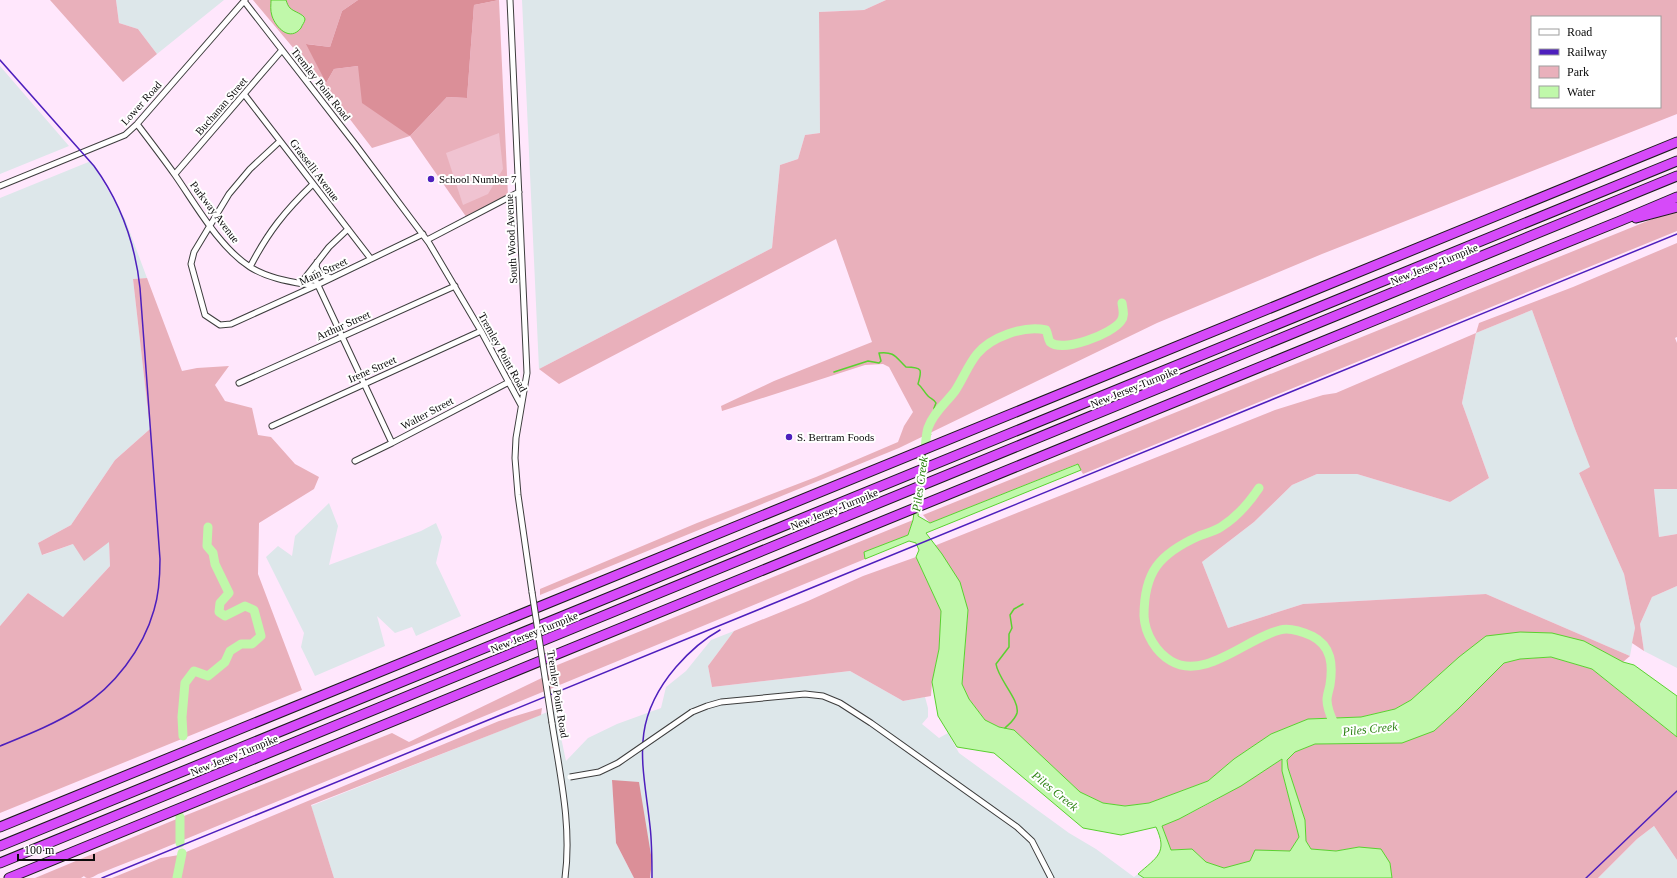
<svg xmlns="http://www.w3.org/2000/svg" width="1677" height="878" viewBox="0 0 1677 878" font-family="'Times New Roman',serif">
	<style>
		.industrial { fill: #dde7ea }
		.green { fill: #e9b0bb; fill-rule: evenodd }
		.forest { fill: #db8f98 }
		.pitch { fill: #f0c3d1 }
		.water { fill: #c0f8aa; stroke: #59d12f; fill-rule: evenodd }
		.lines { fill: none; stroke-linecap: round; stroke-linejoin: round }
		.stream { stroke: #59d12f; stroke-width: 1.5 }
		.river { stroke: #c0f8aa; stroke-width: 9 }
		.street-casing { stroke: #3d3d3d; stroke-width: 7 }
		.highway-casing { stroke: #1b1b1b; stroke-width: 11 }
		.street { stroke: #fff; stroke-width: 5 }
		.highway { stroke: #d64af9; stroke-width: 9 }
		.rail { stroke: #4d1fbd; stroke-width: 1.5 }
		.street-bridge-casing { stroke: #3d3d3d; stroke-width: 7; stroke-linecap: butt }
		.street-bridge { stroke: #fff; stroke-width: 5 }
		.poi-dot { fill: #4d1fbd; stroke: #fff; stroke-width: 1.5 }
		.labels { text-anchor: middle; stroke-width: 4; stroke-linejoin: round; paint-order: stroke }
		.street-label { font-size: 11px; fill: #0a0a0a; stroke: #fff }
		.poi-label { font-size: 11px; fill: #0a0a0a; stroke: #fff; text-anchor: start }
		.water-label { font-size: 12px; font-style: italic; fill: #2b8211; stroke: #fff }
	</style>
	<rect width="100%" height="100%" fill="#ffe7fc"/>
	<path class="industrial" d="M116,0H224L157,54L138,29L119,23Z
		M522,0H886L864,10L819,12L820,133L805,135L798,159L780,165L772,248L539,369Z
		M0,66L69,146L0,174Z
		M91,161L125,219L147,278L133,279L150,429L115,460L71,525L38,543L43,555L73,544L109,542L110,566L63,617L28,593L0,626V198Z
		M1532,310L1575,429L1591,467L1579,473L1624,574L1635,628L1630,656L1486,594L1303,604L1228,628L1202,562L1254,522L1292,485L1317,474H1357L1450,502L1489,478L1462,403L1476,333Z
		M1654,489H1677V534L1659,537Z
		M329,503L338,526L329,565L421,531L436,523L442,537L436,563L461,616L416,636L412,627L395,633L377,616L385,646L315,676L301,647L304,633L266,557L278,546L292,556L295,536Z
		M1677,586V668L1644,651L1640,624L1652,597Z
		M734,631L708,666L712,687L850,671L903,701L925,697L928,708V717L922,724L939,738L948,733L959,753L1069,833L1096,849L1134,877L1138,874L1144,878H650L652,861L612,780L616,843L634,878H334L311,806L555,709L566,761L588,738L617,724L661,708L666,687L686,671L711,640Z
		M1654,826L1677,860V878H1598L1637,839Z"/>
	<path class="green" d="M50,0H116L119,23L138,29L157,54L123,82Z
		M253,0H358L342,11L330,47L307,44L326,83L334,69L358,66L410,136L447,97L467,98L474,5L499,0L508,196L467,218L410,136L372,148L316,75Z
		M886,0H1677V114L1322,254L1157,323L899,448L540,595V589L697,523L816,477L898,442L904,426L913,412L889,367L883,364L865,365L722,411L721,406L774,381L872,342L836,239L559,384L539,369L772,248L780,165L798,159L805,135L820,133L819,12L864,10ZM1532,17H1660V107H1532Z
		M1677,209V231L1083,474L1077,464L930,523L923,515Z
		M1677,243V337L1675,338L1677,343V489H1654L1659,537L1677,534V586L1652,597L1640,624L1644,651L1632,643L1635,628L1624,574L1579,473L1590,467L1575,429L1532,310L1476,333L1462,403L1489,478L1450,502L1357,474H1317L1292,485L1254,522L1202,562L1228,628L1303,604L1486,594L1630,656L1623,662L1584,641L1487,636L1459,657L1411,700L1395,709L1361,717L1308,719L1271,734L1234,759L1208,781L1149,803L1125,806L1103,803L1080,792L1014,730L999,727L985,720L969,699L962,684L968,610L934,546L1275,410L1323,395L1336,393L1476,333L1479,323L1573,287Z
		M147,278L182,371L197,368L229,366L215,385L225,401L252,408L258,435L271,437L295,464L319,477L314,489L259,523L258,574L302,690L0,813V626L28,593L63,617L110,566L109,542L84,561L73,544L42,555L38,543L71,525L115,460L150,429L133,279Z
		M913,520L908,535L864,552L865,559L152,853C135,859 118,866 101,873C97,874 94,877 90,878C86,878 86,878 84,876L81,878H35L179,818L392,733L409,742L550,674V668Z
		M916,557L941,611L939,649L932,682L931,696L903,701L850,671L712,687L708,666L734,631L808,601L863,576Z
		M1551,657L1592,669L1677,737V860L1654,826L1637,839L1598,878H1392L1390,863L1359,847L1336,851L1311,849L1306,841L1305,820L1288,768L1287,760L1295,752L1315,744H1337L1434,731L1458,709L1504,663L1520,659Z
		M542,708L541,715L311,805L334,878H112L161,858L179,855L499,721Z
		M1282,759V771L1299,837L1290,851L1255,850L1250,861L1224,869L1206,862L1192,849L1171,850L1162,826C1204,809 1244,784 1282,759Z"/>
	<path class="forest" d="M358,0H499L474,5L467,98L447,97L410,136L362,103L358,66L334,69L326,83L306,44L330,47L342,11Z
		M612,780L639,782L652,861L650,878H634L616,843Z"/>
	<path class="pitch" d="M499,133L503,169L488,194L463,205L446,153Z"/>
	<path class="water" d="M271,0H286C287,3 288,6 290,8C294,12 304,14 305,19C305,22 302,25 301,28C290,42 276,28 272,16C270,10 271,5 271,0Z
		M931,434L927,441L918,516L930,523L1078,464L1081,470L926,533L942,554L960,582L968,610L962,684L969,699L985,720L999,727L1014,730L1080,792L1103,803L1125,806L1149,803L1208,781L1234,759L1271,734L1308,719L1361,717L1395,709L1411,700L1459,657L1486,636L1520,632L1552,633L1584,641L1623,662L1634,665L1677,696V737L1592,669L1551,657L1520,659L1504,663L1458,709L1434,731L1402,743L1315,744L1295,752L1287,760L1288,768L1305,820L1306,841L1311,849L1336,851L1359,847L1381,849L1390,863L1392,878H1144L1138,874C1157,857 1168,853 1156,827L1121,835L1083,828L994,753L957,747L938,716L932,682L939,649L941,611L916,557L919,550L916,543L909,541L865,559L864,552L908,535L913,520L924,439ZM1282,759V771L1299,837L1290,851L1255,850L1250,861L1224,868L1206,862L1192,849L1171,850L1162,826L1179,819L1241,786Z"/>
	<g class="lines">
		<path class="stream" d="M834,372L868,361L879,363L881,361L879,353C895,351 896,358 906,367C923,367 922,370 918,384C923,388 924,392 928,396C931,399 934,399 936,403L934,408V416
			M1005,728C1009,724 1015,720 1017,713C1020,700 998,679 996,664L1009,647V634L1012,628L1010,615L1014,609L1023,604"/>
		<path class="river" d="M925,449C926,442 926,434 928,428C933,413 946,403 955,391C963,379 968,365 977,354C991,337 1024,325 1046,330C1048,334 1048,339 1050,342C1063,353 1112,334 1121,321C1125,316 1123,310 1122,303
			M1259,488C1249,503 1237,517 1221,527C1215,531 1207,533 1199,536C1159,554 1144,572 1144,616C1145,634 1156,652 1171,661C1205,681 1247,638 1280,630C1290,627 1303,632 1312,636C1332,646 1333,665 1330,685C1329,690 1327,695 1327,700C1327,710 1332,719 1336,728
			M183,736L182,717L185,683L194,671L208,676L225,662L230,651L241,644H252L261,636L254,610L245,606L225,616L219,612L220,603L229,593L215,564L213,553L207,546L208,527
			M180,843V817
			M177,878L182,853"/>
		<defs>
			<path id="street" d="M510,0L527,373L516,438L515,458L518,495L532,592
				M244,1L355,144L429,243L481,331L521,405
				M244,94L371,259
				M137,124C150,141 163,158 175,175C196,205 219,247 250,267C269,279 293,282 314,286
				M280,141L250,169L229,194L194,252L191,264L205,315L220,325L231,324L315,286L423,234
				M175,174L282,50
				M0,186L125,135L137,124L245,0
				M427,240L519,192
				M317,262L316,267L321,275L331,278
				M250,267C268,232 285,211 313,184
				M301,283L329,247L348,229
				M302,283L311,279L316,281L392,443
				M239,383L455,286
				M272,426L481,331
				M355,461L392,443L509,382
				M692,712L707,706L721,702L805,694L823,696L840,703L871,723L1017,827L1032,841L1051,878
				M552,723C560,775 572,826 565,878"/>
			<path id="highway" d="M1636,218L1677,207
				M0,827L1677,142
				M0,846L1677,161
				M0,863L1677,176
				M9,878L1466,283L1620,221L1677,197"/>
		</defs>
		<use href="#street" class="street-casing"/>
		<use href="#highway" class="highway-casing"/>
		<use href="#street" class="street"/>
		<use href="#highway" class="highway"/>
		<path class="rail" d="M0,60L94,166C121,203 135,242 140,288L160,559C160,576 159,594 154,610C143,649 114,687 80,708C55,724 27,735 0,746
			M102,878L1677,234
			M652,878C652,861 652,843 650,826C643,763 629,722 676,667C689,652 702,640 720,630
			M1586,878L1677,791"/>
		<defs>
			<path id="street-bridge" d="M532,592L552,723
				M570,777L599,772L618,763L692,712"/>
		</defs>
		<use href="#street-bridge" class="street-bridge-casing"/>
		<use href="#street-bridge" class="street-bridge"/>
	</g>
	<g class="poi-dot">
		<circle cx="431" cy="179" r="4"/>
		<circle cx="789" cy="437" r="4"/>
	</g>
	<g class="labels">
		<g class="street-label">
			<text transform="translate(321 84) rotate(52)" y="4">Tremley Point Road</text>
			<text transform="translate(141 103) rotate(-48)" y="4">Lower Road</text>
			<text transform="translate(221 106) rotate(-49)" y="4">Buchanan Street</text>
			<text transform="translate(315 170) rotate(53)" y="4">Grasselli Avenue</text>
			<text transform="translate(215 212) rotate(53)" y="4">Parkway Avenue</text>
			<text transform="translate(511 239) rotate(-93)" y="4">South Wood Avenue</text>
			<text transform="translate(1434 264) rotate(-22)" y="4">New Jersey Turnpike</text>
			<text transform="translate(323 271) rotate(-25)" y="4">Main Street</text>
			<text transform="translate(343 325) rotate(-24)" y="4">Arthur Street</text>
			<text transform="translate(503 352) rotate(61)" y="4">Tremley Point Road</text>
			<text transform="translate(372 369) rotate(-24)" y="4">Irene Street</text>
			<text transform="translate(1134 387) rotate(-22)" y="4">New Jersey Turnpike</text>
			<text transform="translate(427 413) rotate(-28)" y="4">Walter Street</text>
			<text transform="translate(834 509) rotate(-22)" y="4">New Jersey Turnpike</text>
			<text transform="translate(534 632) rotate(-22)" y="4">New Jersey Turnpike</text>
			<text transform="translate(558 694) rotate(81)" y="4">Tremley Point Road</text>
			<text transform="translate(234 755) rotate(-22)" y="4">New Jersey Turnpike</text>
		</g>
		<g class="poi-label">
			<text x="439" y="183">School Number 7</text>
			<text x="797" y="441">S. Bertram Foods</text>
		</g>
		<g class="water-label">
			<text transform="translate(920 484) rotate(-82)" y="4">Piles Creek</text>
			<text transform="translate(1370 729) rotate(-6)" y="4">Piles Creek</text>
			<text transform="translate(1055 791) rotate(39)" y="4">Piles Creek</text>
		</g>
	</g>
	<rect x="1531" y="16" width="130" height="92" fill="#ffffff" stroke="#9d9d9d"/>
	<rect x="1539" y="29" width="20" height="6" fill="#ffffff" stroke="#9d9d9d"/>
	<text x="1567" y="36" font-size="12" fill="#0a0a0a">Road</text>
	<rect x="1539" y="49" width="20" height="6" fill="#4d1fbd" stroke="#9d9d9d"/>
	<text x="1567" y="56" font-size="12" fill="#0a0a0a">Railway</text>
	<rect x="1539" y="66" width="20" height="12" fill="#e9b0bb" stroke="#9d9d9d"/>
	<text x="1567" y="76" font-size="12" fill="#0a0a0a">Park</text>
	<rect x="1539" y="86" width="20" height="12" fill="#c0f8aa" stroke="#9d9d9d"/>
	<text x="1567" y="96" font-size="12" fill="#0a0a0a">Water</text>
	<path d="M18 854v6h76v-6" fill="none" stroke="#0a0a0a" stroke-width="2"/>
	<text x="24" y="854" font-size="12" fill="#0a0a0a" stroke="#ffffff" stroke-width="3" paint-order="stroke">100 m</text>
</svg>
